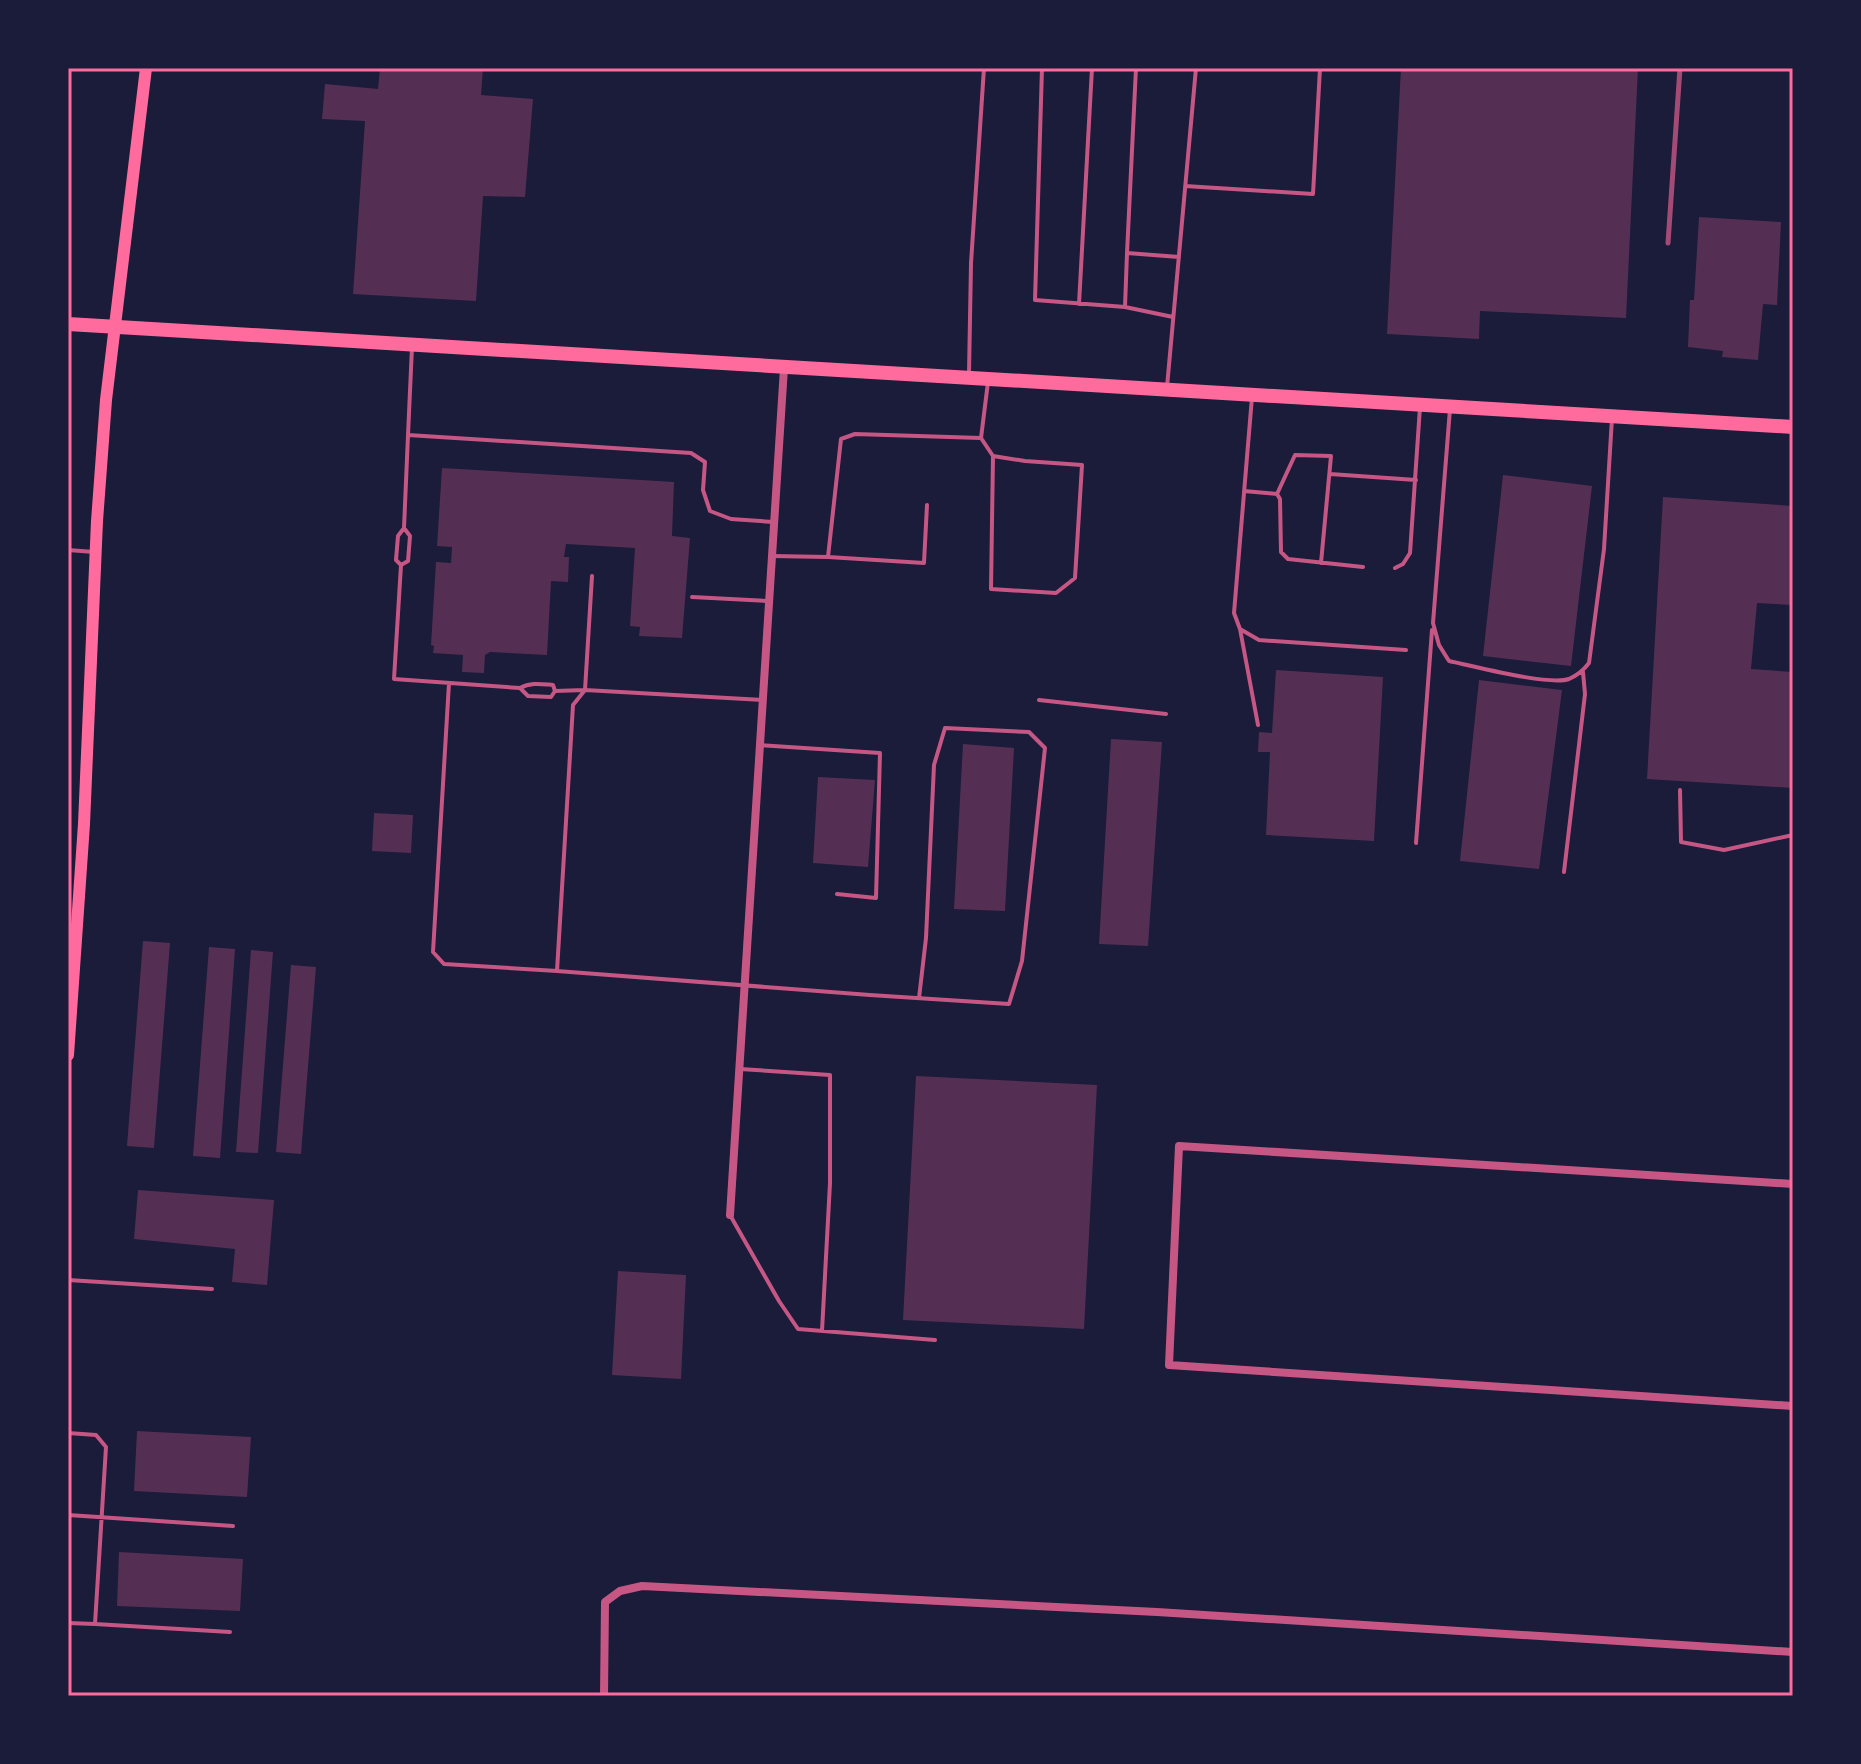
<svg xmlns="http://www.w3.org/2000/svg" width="1861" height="1764" viewBox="0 0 1861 1764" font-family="Commissioner,sans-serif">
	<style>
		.building { fill: #542f53 }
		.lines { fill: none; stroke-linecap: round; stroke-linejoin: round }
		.service { stroke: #c65784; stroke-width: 4 }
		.minor { stroke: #c65784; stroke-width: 8 }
		.secondary { stroke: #ff6b9d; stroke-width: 12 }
		.primary { stroke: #ff6b9d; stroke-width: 14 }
		.rail { stroke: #a44b75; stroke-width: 5 }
		.neatline { fill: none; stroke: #ff6b9d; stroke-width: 3 }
	</style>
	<rect width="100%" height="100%" fill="#1b1b3a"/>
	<path class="building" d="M380,68H483L481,95L533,99L525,197L483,196L476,301L353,294L365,121L322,119L325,84L378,89Z
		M1401,68H1638L1626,318L1480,311L1479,339L1387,334Z
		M1699,217L1781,222L1777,305L1763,304L1758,360L1722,357L1723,351L1688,347L1690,300H1694Z
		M442,468L674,482L672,536L690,538L682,638L639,636L640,627L630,626L635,548L566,544L564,557H569L568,582L551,581L547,655L490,652L485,655L484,673L462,672L463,655L433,653L434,646L431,645L436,562L451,563L452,547L437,546Z
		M1503,475L1592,486L1571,666L1483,656Z
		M1663,497L1793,506V605L1757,603L1751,669L1793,672V788L1647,779Z
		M1276,670L1383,677L1374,841L1266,835L1270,752H1258L1259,732L1272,733Z
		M1479,680L1562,690L1539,869L1460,861Z
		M1111,739L1162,742L1148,946L1099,944Z
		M963,744L1014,748L1005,911L954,909Z
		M818,777L875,780L868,867L813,863Z
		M374,813L413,815L411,853L372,851Z
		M143,941L170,943L154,1148L127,1146Z
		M209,947L235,949L220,1158L193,1156Z
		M251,950L273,952L258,1153L236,1152Z
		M291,965L316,967L301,1154L276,1152Z
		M916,1076L1097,1085L1084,1329L903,1320Z
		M138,1190L274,1200L267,1285L232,1282L235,1249L134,1239Z
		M618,1271L686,1275L681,1379L612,1375Z
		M137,1431L251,1437L247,1497L134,1491Z
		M119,1552L243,1559L240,1611L117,1606Z"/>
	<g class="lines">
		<path class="service" d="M1042,68L1035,300L1125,307L1127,253
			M1136,68L1127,253L1179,257
			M1185,186L1313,194L1320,68
			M1079,304L1092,68
			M1125,307L1173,317
			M412,347L408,435L691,453L705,462L703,490L710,511L731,519L773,522
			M969,373L971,263L984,68
			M1167,387L1196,68
			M1252,397L1234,613L1240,629L1259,640L1406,650
			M1450,409L1433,623L1439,645L1449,661C1474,666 1548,686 1569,679C1578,675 1583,671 1589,663L1604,549L1612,418
			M981,438L993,456L1025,461L1082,465L1075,578L1056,593L991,589L993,456
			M1330,474L1416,480
			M1244,491L1277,494L1280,499L1281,552L1288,559L1363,567
			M1277,494L1295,455L1331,456L1321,563
			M404,528L408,435
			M68,550L94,552
			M772,556L828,557L841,439L855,434L981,438L988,382
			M828,557L924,563L927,505
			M401,565L408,561L410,536L404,528L398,536L396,560L401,565L394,679L520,688
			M1395,568L1403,564L1410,553L1420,407
			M592,576L585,690L763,700
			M692,597L767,601
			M1240,629L1258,725
			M449,683L433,952L444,964L557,971
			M585,690L573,705L557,971L870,995L1009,1004L1022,961L1045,748L1029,732L945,728L934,765L926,938L919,998
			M555,691L553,685C541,684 531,682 520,688L528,696L551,697L555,691L585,690
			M1039,700L1166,714
			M760,745L880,753L876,898L837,894
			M1680,790L1681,842L1724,850L1793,835
			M1416,843L1432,630
			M1564,872L1585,694L1583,672
			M740,1069L830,1075V1183L822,1331
			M730,1215L779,1301L798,1329L935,1340
			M68,1280L212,1289
			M68,1433L96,1435L106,1447L95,1624L68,1623
			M68,1515L233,1526
			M95,1624L230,1632"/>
		<path class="minor" d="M1793,1184L1179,1146L1169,1365L1793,1406
			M730,1215L784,368
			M604,1696L605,1602L620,1591L642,1586L1157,1612L1793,1652"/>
		<path class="secondary" d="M68,1055L84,824L97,521L106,400L146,68"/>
		<path class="primary" d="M68,324L1793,427"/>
		<path class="rail" d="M1668,243L1680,68"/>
	</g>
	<rect width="1861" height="1764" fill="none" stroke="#1b1b3a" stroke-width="140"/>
	<rect x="70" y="70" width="1721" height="1624" class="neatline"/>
</svg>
